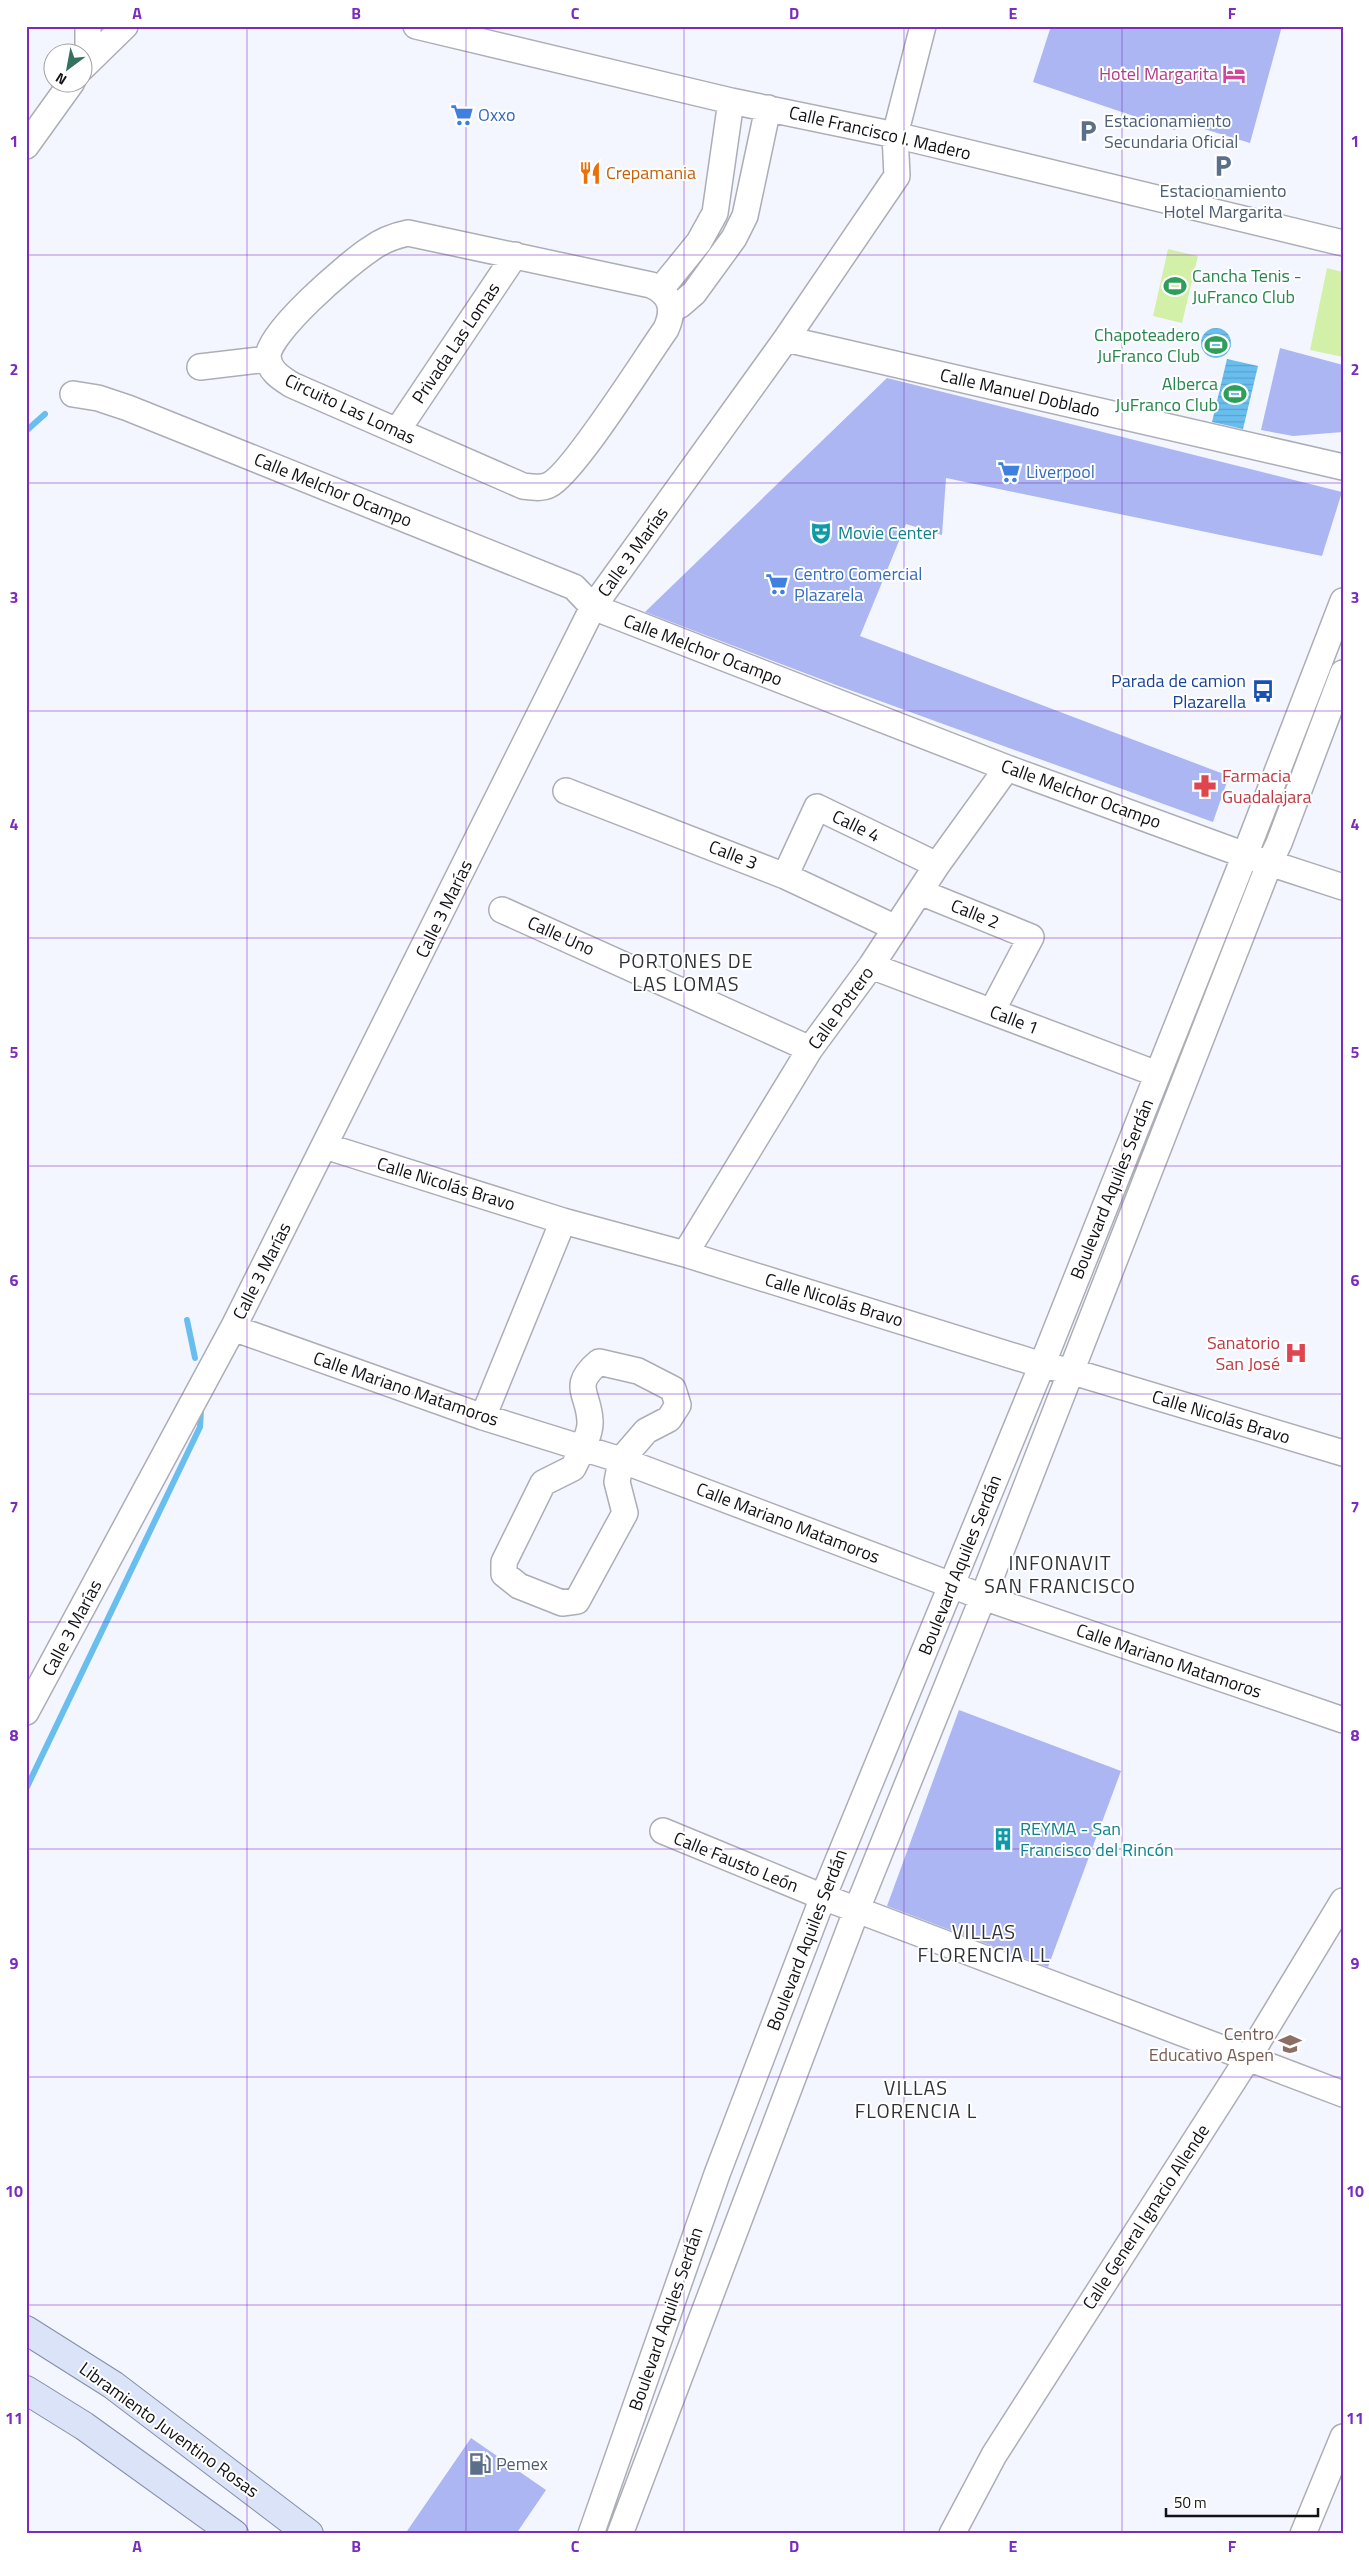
<svg xmlns="http://www.w3.org/2000/svg" width="1369" height="2560" viewBox="0 0 1369 2560" font-family="'Titillium Web',sans-serif">
	<style>
		.garden { fill: #d2f0a8 }
		.water { fill: url(#water-rules) }
		.lines { fill: none; stroke-linecap: round; stroke-linejoin: round }
		.stream { stroke: #69beee; stroke-width: 6 }
		.building { fill: #abb6f2 }
		.minor-casing { stroke: #acaeb6; stroke-width: 28 }
		.major-casing { stroke: #848ea6; stroke-width: 30 }
		.minor { stroke: #fff; stroke-width: 25 }
		.major { stroke: #dae3f8; stroke-width: 28 }
		.grid { fill: none; stroke: #7b2cbf; stroke-width: 1; stroke-opacity: 0.55 }
		.labels { text-anchor: middle; stroke-width: 4; stroke-linejoin: round; paint-order: stroke }
		.hotel-label { font-size: 18px; fill: #b23c85; stroke: #fff; text-anchor: end }
		.shop-label { font-size: 18px; fill: #366cbe; stroke: #fff; text-anchor: start }
		.service-label { font-size: 18px; fill: #4e5e75; stroke: #fff; text-anchor: start }
		.street-label { font-size: 18px; fill: #121215; stroke: #fff }
		.food-label { font-size: 18px; fill: #c56008; stroke: #fff; text-anchor: start }
		.leisure-label { font-size: 18px; fill: #27864d; stroke: #fff; text-anchor: end }
		.culture-label { font-size: 18px; fill: #0d838f; stroke: #fff; text-anchor: start }
		.transit-label { font-size: 18px; fill: #164399; stroke: #fff; text-anchor: end }
		.health-label { font-size: 18px; fill: #be3a42; stroke: #fff; text-anchor: start }
		.education-label { font-size: 18px; fill: #785e54; stroke: #fff; text-anchor: end }
		.quarter-label { font-size: 20px; letter-spacing: 1px; fill: #2f3138; stroke: #fff }
		.neatline { fill: none; stroke: #7b2cbf; stroke-width: 2 }
		.grid-label { font-size: 16px; text-anchor: middle; font-weight: bold; fill: #7b2cbf }
	</style>
	<defs>
		<pattern id="water-rules" width="6" height="5" patternUnits="userSpaceOnUse" patternTransform="scale(1.25)"><rect width="6" height="5" fill="#69beee"/><path d="M0 2.5h6" fill="none" stroke="#5aa2cb"/></pattern>
	</defs>
	<rect width="100%" height="100%" fill="#f4f6ff"/>
	<path class="garden" d="M1168,249L1198,256L1182,323L1153,316Z
		M1327,268L1343,272V357L1310,350Z"/>
	<path class="water" d="M1201 343a15 15 0 1 1 30 0a15 15 0 1 1-30 0Z
		M1227,359L1258,366L1243,429L1212,422Z"/>
	<g class="lines">
		<path class="stream" d="M26,431L45,414
			M187,1320L195,1358
			M26,1789L200,1427L201,1410"/>
	</g>
	<path class="building" d="M1051,26H1282L1250,143L1178,121L1175,130L1033,82Z
		M1280,348L1343,365V432L1293,436L1261,430Z
		M887,378L1342,492L1322,556L946,478L942,535L906,524L860,636L1229,776L1213,822L836,685L645,612Z
		M959,1710L1121,1771L1048,1967L887,1906Z
		M471,2438L546,2490L516,2534H405Z"/>
	<g class="lines">
		<defs>
			<path id="minor" d="M416,26L731,101L895,135L1343,243
				M88,61V26
				M82,68L125,26
				M26,146L72,82
				M408,233L651,285C671,294 675,309 666,329C646,357 573,474 549,485C541,489 531,487 523,486L292,385C281,378 269,371 268,357C267,333 348,264 369,250C381,241 393,236 408,233Z
				M660,290L699,242L715,213L731,101
				M672,309L680,305L694,293L734,238L745,216L768,108
				M786,339L1343,467
				M200,367L268,359
				M73,394L98,398L128,408L574,587L593,607L1007,768L1245,855L1343,887
				M397,431L515,255
				M566,791L785,876L896,928
				M785,876L817,807L937,865
				M920,892L1031,937L992,1011
				M502,910L810,1049
				M871,966L1157,1074
				M325,1146L563,1221L685,1254L1042,1365L1070,1371L1343,1453
				M685,1254L810,1049L871,966L937,865L1007,768
				M233,1328L483,1417L621,1460L983,1597L1343,1720
				M599,1362L638,1371L673,1389L678,1405L669,1419L646,1431L621,1460L617,1482L625,1513L577,1601L562,1603L519,1586L504,1574V1562L543,1483L573,1468C579,1455 591,1435 590,1421C589,1393 570,1386 599,1362Z
				M483,1417L563,1221
				M26,1712L233,1328L593,607L786,339L897,176L895,135L923,26
				M663,1831L823,1897L1343,2094
				M591,2534L717,2174L823,1897L1042,1365L1245,855L1343,601
				M620,2534L857,1909L983,1597L1270,862L1279,843L1343,673
				M952,2534L994,2455L1248,2058L1343,1901
				M1303,2534L1343,2437"/>
			<path id="major" d="M26,2330L113,2385L309,2534
				M26,2390L84,2426L234,2534"/>
		</defs>
		<use href="#minor" class="minor-casing"/>
		<use href="#major" class="major-casing"/>
		<use href="#minor" class="minor"/>
		<use href="#major" class="major"/>
	</g>
	<path class="grid" d="M247,26V2534M466,26V2534M684,26V2534M904,26V2534M1122,26V2534M26,255H1343M26,483H1343M26,711H1343M26,938H1343M26,1166H1343M26,1394H1343M26,1622H1343M26,1849H1343M26,2077H1343M26,2305H1343"/>
	<defs>
		<symbol id="hotel-bare" viewBox="-9 -9 18 18"><path d="M-6-4.5h1.5V1H6V5H4.5V3h-9V5H-6ZM-4 0a1.8 1.8 0 1 1 3.6 0ZM.5 0V-2.5h3Q6-2.5 6 0Z" fill="#d1479c" stroke="#fff" stroke-width="2.5" paint-order="stroke"/></symbol>
		<symbol id="supermarket-bare" viewBox="-9 -9 18 18"><path d="M-6-5.5h2.5l.6 2H6L4.5 2H-2.5L-4.4-4H-6ZM-1.5 3.2a1.3 1.3 0 1 0 .1 0ZM3 3.2a1.3 1.3 0 1 0 .1 0Z" fill="#3f7fe0" stroke="#fff" stroke-width="2.5" paint-order="stroke"/></symbol>
		<symbol id="parking-bare" viewBox="-9 -9 18 18"><path d="M-3.5-5.5H1a3.5 3.5 0 0 1 0 7H-1V5.5H-3.5ZM-1-3.4V-.6H.8a1.4 1.4 0 0 0 0-2.8Z" fill="#5c6f8a" stroke="#fff" stroke-width="2.5" paint-order="stroke"/></symbol>
		<symbol id="restaurant-bare" viewBox="-9 -9 18 18"><path d="M-5-6h1v4h1v-4h1v4h1v-4h1v5L-1.5 .5V6h-2V.5L-5-1ZM5-6V6H3V1.5H1.5Q1.5-4 5-6Z" fill="#e8710a" stroke="#fff" stroke-width="2.5" paint-order="stroke"/></symbol>
		<symbol id="stadium-bare" viewBox="-9 -9 18 18"><path d="M0-5a6.5 5 0 1 0 0 10a6.5 5 0 1 0 0-10ZM-3.5-1.8h7v3.6h-7Z" fill="#2e9e5b" stroke="#fff" stroke-width="2.5" paint-order="stroke"/></symbol>
		<symbol id="theatre-bare" viewBox="-9 -9 18 18"><path d="M-5-5.5Q0-4 5-5.5V0Q5 5 0 6Q-5 5-5 0ZM-3.3-2.5H-1v1.5H-3.3ZM1-2.5H3.3v1.5H1ZM-2.8 1Q0 5.5 2.8 1Z" fill="#0f9aa8" stroke="#fff" stroke-width="2.5" paint-order="stroke"/></symbol>
		<symbol id="bus-bare" viewBox="-9 -9 18 18"><path d="M-5-6H5V4H4V6H2V4H-2V6H-4V4H-5ZM-3.5-4V0h7V-4ZM-3.5 1.2v1.5H-2V1.2ZM2 1.2v1.5H3.5V1.2Z" fill="#1a4fb4" stroke="#fff" stroke-width="2.5" paint-order="stroke"/></symbol>
		<symbol id="pharmacy-bare" viewBox="-9 -9 18 18"><path d="M-2-6h4v4h4v4h-4v4h-4v-4h-4v-4h4Z" fill="#e0444e" stroke="#fff" stroke-width="2.5" paint-order="stroke"/></symbol>
		<symbol id="hospital-bare" viewBox="-9 -9 18 18"><path d="M-5-5h3v3.5h4V-5h3V5h-3V1.5h-4V5h-3Z" fill="#e0444e" stroke="#fff" stroke-width="2.5" paint-order="stroke"/></symbol>
		<symbol id="building-bare" viewBox="-9 -9 18 18"><path d="M-4-6H4V6H1V3H-1V6H-4ZM-2.5-4.3h1.7v1.8h-1.7ZM.8-4.3h1.7v1.8H.8ZM-2.5-1h1.7V.8h-1.7ZM.8-1h1.7V.8H.8Z" fill="#0f9aa8" stroke="#fff" stroke-width="2.5" paint-order="stroke"/></symbol>
		<symbol id="school-bare" viewBox="-9 -9 18 18"><path d="M0-5L7-2L0 1L-7-2ZM-4 1L0 2.5L4 1V4Q0 6-4 4Z" fill="#8d6e63" stroke="#fff" stroke-width="2.5" paint-order="stroke"/></symbol>
		<symbol id="fuel-bare" viewBox="-9 -9 18 18"><path d="M-5.5-6h7V0h2V4h1.3V-2.5L3-4.5l.8-.8L6-3V5H2.5V1h-1V6h-7ZM-4.2-4.7v3.2H.2V-4.7Z" fill="#5c6f8a" stroke="#fff" stroke-width="2.5" paint-order="stroke"/></symbol>
	</defs>
	<g fill-rule="evenodd">
		<use href="#hotel-bare" x="1218" y="58" width="32" height="32"/>
		<use href="#supermarket-bare" x="446" y="99" width="32" height="32"/>
		<use href="#parking-bare" x="1072" y="115" width="32" height="32"/>
		<use href="#parking-bare" x="1207" y="150" width="32" height="32"/>
		<use href="#restaurant-bare" x="574" y="157" width="32" height="32"/>
		<use href="#stadium-bare" x="1159" y="270" width="32" height="32"/>
		<use href="#stadium-bare" x="1200" y="329" width="32" height="32"/>
		<use href="#stadium-bare" x="1219" y="378" width="32" height="32"/>
		<use href="#supermarket-bare" x="993" y="456" width="32" height="32"/>
		<use href="#theatre-bare" x="805" y="517" width="32" height="32"/>
		<use href="#supermarket-bare" x="761" y="568" width="32" height="32"/>
		<use href="#bus-bare" x="1247" y="675" width="32" height="32"/>
		<use href="#pharmacy-bare" x="1189" y="770" width="32" height="32"/>
		<use href="#hospital-bare" x="1280" y="1337" width="32" height="32"/>
		<use href="#building-bare" x="987" y="1823" width="32" height="32"/>
		<use href="#school-bare" x="1274" y="2028" width="32" height="32"/>
		<use href="#fuel-bare" x="464" y="2448" width="32" height="32"/>
	</g>
	<g class="labels">
		<g class="hotel-label">
			<text x="1218" y="80">Hotel Margarita</text>
		</g>
		<g class="shop-label">
			<text x="478" y="121">Oxxo</text>
			<text x="1026" y="478">Liverpool</text>
			<text x="794" y="580">Centro Comercial<tspan x="794" dy="21">Plazarela</tspan></text>
		</g>
		<g class="service-label">
			<text x="1104" y="127">Estacionamiento<tspan x="1104" dy="21">Secundaria Oficial</tspan></text>
			<text x="1223" y="197" text-anchor="middle">Estacionamiento<tspan x="1223" dy="21">Hotel Margarita</tspan></text>
			<text x="496" y="2470">Pemex</text>
		</g>
		<g class="street-label">
			<text transform="translate(880 133) rotate(13)" y="6">Calle Francisco I. Madero</text>
			<text transform="translate(456 343) rotate(-56)" y="6">Privada Las Lomas</text>
			<text transform="translate(1020 393) rotate(13)" y="6">Calle Manuel Doblado</text>
			<text transform="translate(350 409) rotate(25)" y="6">Circuito Las Lomas</text>
			<text transform="translate(333 490) rotate(22)" y="6">Calle Melchor Ocampo</text>
			<text transform="translate(633 552) rotate(-54)" y="6">Calle 3 Marías</text>
			<text transform="translate(703 650) rotate(21)" y="6">Calle Melchor Ocampo</text>
			<text transform="translate(1081 794) rotate(20)" y="6">Calle Melchor Ocampo</text>
			<text transform="translate(856 826) rotate(26)" y="6">Calle 4</text>
			<text transform="translate(733 855) rotate(21)" y="6">Calle 3</text>
			<text transform="translate(444 909) rotate(-64)" y="6">Calle 3 Marías</text>
			<text transform="translate(975 914) rotate(22)" y="6">Calle 2</text>
			<text transform="translate(561 936) rotate(24)" y="6">Calle Uno</text>
			<text transform="translate(841 1008) rotate(-54)" y="6">Calle Potrero</text>
			<text transform="translate(1014 1020) rotate(21)" y="6">Calle 1</text>
			<text transform="translate(446 1184) rotate(17)" y="6">Calle Nicolás Bravo</text>
			<text transform="translate(1112 1189) rotate(-68)" y="6">Boulevard Aquiles Serdán</text>
			<text transform="translate(262 1271) rotate(-63)" y="6">Calle 3 Marías</text>
			<text transform="translate(834 1300) rotate(17)" y="6">Calle Nicolás Bravo</text>
			<text transform="translate(406 1389) rotate(19)" y="6">Calle Mariano Matamoros</text>
			<text transform="translate(1221 1417) rotate(17)" y="6">Calle Nicolás Bravo</text>
			<text transform="translate(788 1523) rotate(21)" y="6">Calle Mariano Matamoros</text>
			<text transform="translate(960 1565) rotate(-68)" y="6">Boulevard Aquiles Serdán</text>
			<text transform="translate(72 1628) rotate(-62)" y="6">Calle 3 Marías</text>
			<text transform="translate(1169 1661) rotate(19)" y="6">Calle Mariano Matamoros</text>
			<text transform="translate(736 1862) rotate(22)" y="6">Calle Fausto León</text>
			<text transform="translate(807 1940) rotate(-69)" y="6">Boulevard Aquiles Serdán</text>
			<text transform="translate(1146 2217) rotate(-57)" y="6">Calle General Ignacio Allende</text>
			<text transform="translate(666 2319) rotate(-71)" y="6">Boulevard Aquiles Serdán</text>
			<text transform="translate(169 2430) rotate(36)" y="6">Libramiento Juventino Rosas</text>
		</g>
		<g class="food-label">
			<text x="606" y="179">Crepamania</text>
		</g>
		<g class="leisure-label">
			<text x="1192" y="282" text-anchor="start">Cancha Tenis -<tspan x="1192" dy="21">JuFranco Club</tspan></text>
			<text x="1200" y="341">Chapoteadero<tspan x="1200" dy="21">JuFranco Club</tspan></text>
			<text x="1218" y="390">Alberca<tspan x="1218" dy="21">JuFranco Club</tspan></text>
		</g>
		<g class="culture-label">
			<text x="838" y="539">Movie Center</text>
			<text x="1020" y="1835">REYMA - San<tspan x="1020" dy="21">Francisco del Rincón</tspan></text>
		</g>
		<g class="transit-label">
			<text x="1246" y="687">Parada de camion<tspan x="1246" dy="21">Plazarella</tspan></text>
		</g>
		<g class="health-label">
			<text x="1222" y="782">Farmacia<tspan x="1222" dy="21">Guadalajara</tspan></text>
			<text x="1280" y="1349" text-anchor="end">Sanatorio<tspan x="1280" dy="21">San José</tspan></text>
		</g>
		<g class="education-label">
			<text x="1274" y="2040">Centro<tspan x="1274" dy="21">Educativo Aspen</tspan></text>
		</g>
		<g class="quarter-label">
			<text x="686" y="968">PORTONES DE<tspan x="686" dy="23">LAS LOMAS</tspan></text>
			<text x="1060" y="1570">INFONAVIT<tspan x="1060" dy="23">SAN FRANCISCO</tspan></text>
			<text x="984" y="1939">VILLAS<tspan x="984" dy="23">FLORENCIA LL</tspan></text>
			<text x="916" y="2095">VILLAS<tspan x="916" dy="23">FLORENCIA L</tspan></text>
		</g>
	</g>
	<rect width="1369" height="2560" fill="none" stroke="#ffffff" stroke-width="55"/>
	<g transform="translate(68 68) rotate(212)"><circle r="24" fill="#ffffff" stroke="#a0a0a1"/>
	<path d="M0-4L9 19L0 12L-9 19Z" fill="#35725d"/>
	<text y="-8" font-size="14" font-weight="bold" text-anchor="middle" fill="#121215">N</text>
	</g>
	<path d="M1166 2508v8h152v-8" fill="none" stroke="#121215" stroke-width="2.5"/>
	<text x="1174" y="2508" font-size="15" fill="#121215" stroke="#ffffff" stroke-width="4" paint-order="stroke">50 m</text>
	<rect x="28" y="28" width="1314" height="2504" class="neatline"/>
	<g class="grid-label">
		<text x="137" y="19">A</text>
		<text x="356" y="19">B</text>
		<text x="575" y="19">C</text>
		<text x="794" y="19">D</text>
		<text x="1013" y="19">E</text>
		<text x="1232" y="19">F</text>
		<text x="14" y="147">1</text>
		<text x="1355" y="147">1</text>
		<text x="14" y="375">2</text>
		<text x="1355" y="375">2</text>
		<text x="14" y="603">3</text>
		<text x="1355" y="603">3</text>
		<text x="14" y="830">4</text>
		<text x="1355" y="830">4</text>
		<text x="14" y="1058">5</text>
		<text x="1355" y="1058">5</text>
		<text x="14" y="1286">6</text>
		<text x="1355" y="1286">6</text>
		<text x="14" y="1513">7</text>
		<text x="1355" y="1513">7</text>
		<text x="14" y="1741">8</text>
		<text x="1355" y="1741">8</text>
		<text x="14" y="1969">9</text>
		<text x="1355" y="1969">9</text>
		<text x="14" y="2197">10</text>
		<text x="1355" y="2197">10</text>
		<text x="14" y="2424">11</text>
		<text x="1355" y="2424">11</text>
		<text x="137" y="2552">A</text>
		<text x="356" y="2552">B</text>
		<text x="575" y="2552">C</text>
		<text x="794" y="2552">D</text>
		<text x="1013" y="2552">E</text>
		<text x="1232" y="2552">F</text>
	</g>
</svg>
